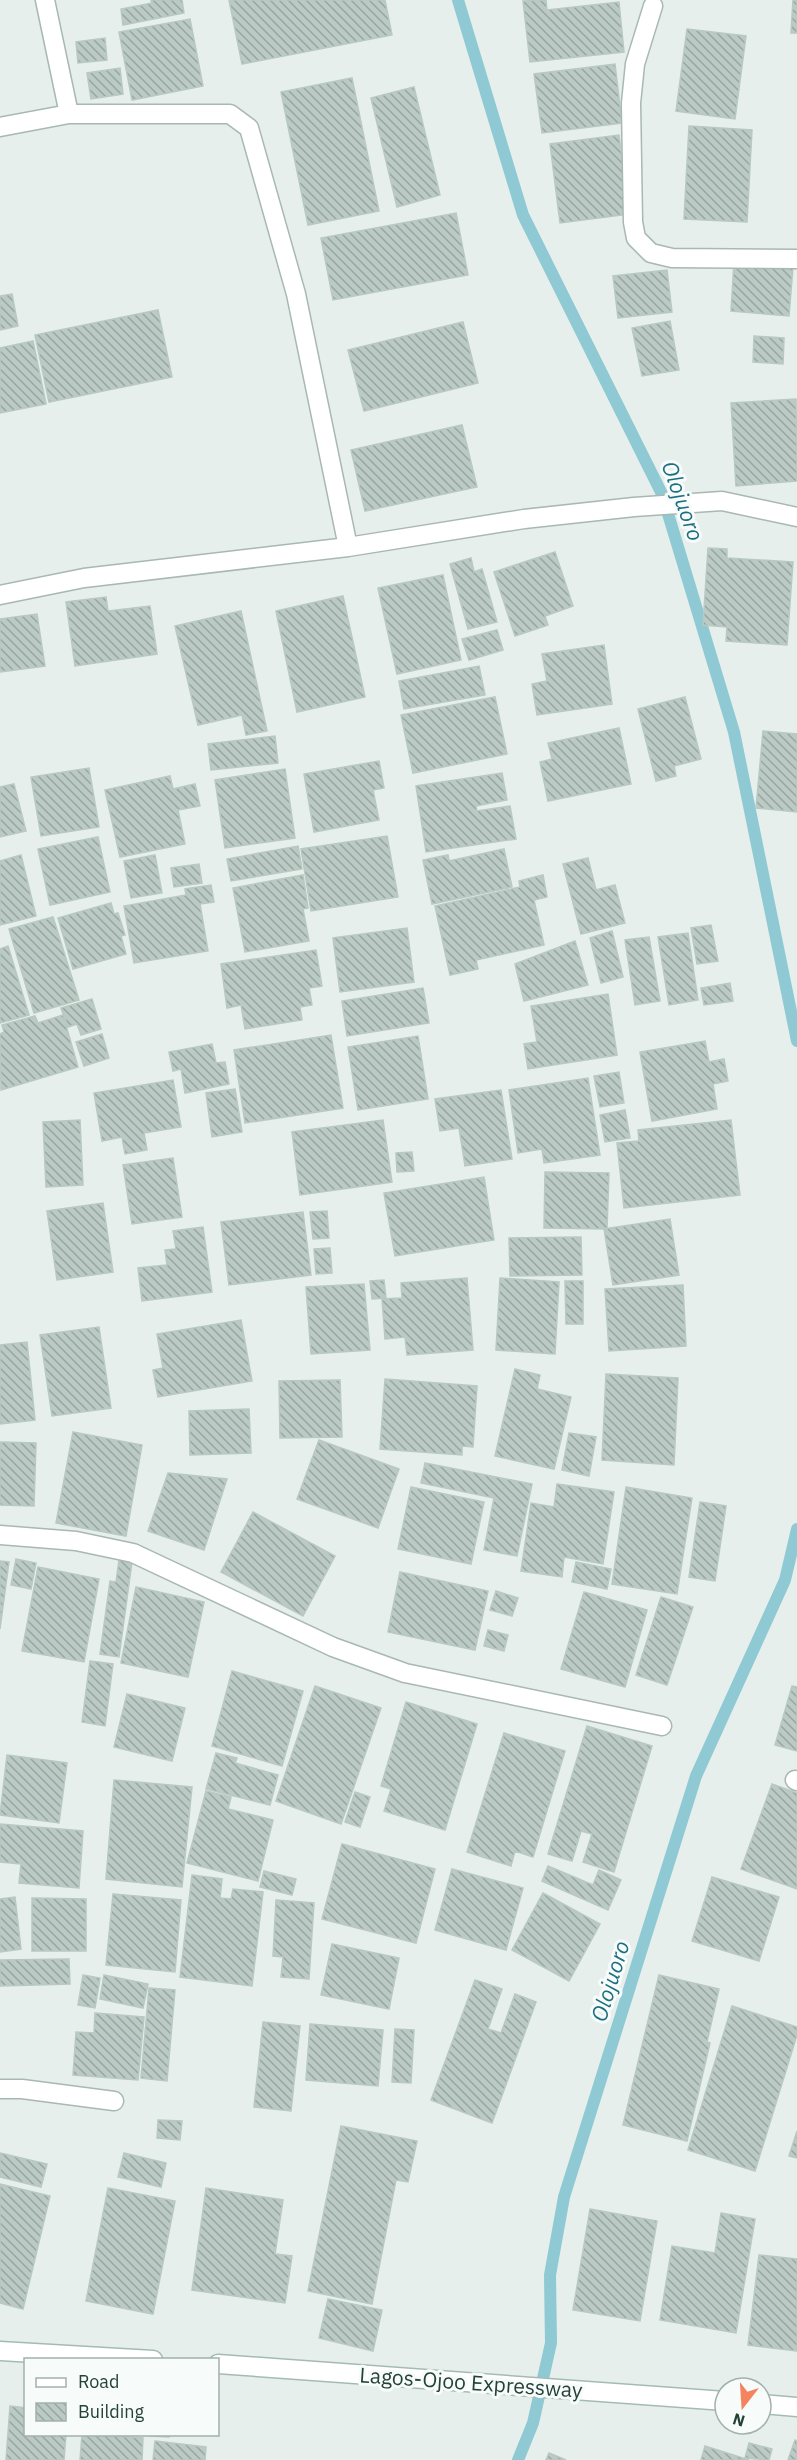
<svg xmlns="http://www.w3.org/2000/svg" width="797" height="2460" viewBox="0 0 797 2460" font-family="'IBM Plex Sans',sans-serif">
	<style>
		.lines { fill: none; stroke-linecap: round; stroke-linejoin: round }
		.stream { stroke: #8ec9d4; stroke-width: 12 }
		.building { fill: url(#building-back-hatch); stroke: #b8c9c2; stroke-width: 1.5 }
		.street-casing { stroke: #a8b8b2; stroke-width: 21 }
		.secondary-casing { stroke: #a4bbb3; stroke-width: 21 }
		.street { stroke: #fff; stroke-width: 18 }
		.secondary { stroke: #fff; stroke-width: 18 }
		.labels { text-anchor: middle; stroke-width: 6; stroke-linejoin: round; paint-order: stroke }
		.street-label { font-size: 21px; fill: #24423a; stroke: #f7fbf9 }
		.water-label { font-size: 22px; font-style: italic; fill: #1c6f80; stroke: #f7fbf9 }
	</style>
	<defs>
		<pattern id="building-back-hatch" width="6" height="6" patternUnits="userSpaceOnUse" patternTransform="scale(1.5)"><rect width="6" height="6" fill="#bbcac4"/><path d="M-1 5l2 2M0 0l6 6M5-1l2 2" fill="none" stroke="#98a6a0"/></pattern>
	</defs>
	<rect width="100%" height="100%" fill="#e6efeb"/>
	<g class="lines">
		<path class="stream" d="M458,0L523,215L662,494L734,732L797,1041
			M518,2460L533,2423L551,2343L550,2275L564,2197L696,1776L785,1580L797,1529"/>
	</g>
	<path class="building" d="M151,0H182L184,13L123,25L121,9L152,3Z
		M229,0H385L392,35L242,64Z
		M546,0L547,10L619,2L624,52L530,62L523,1Z
		M793,0H797V33H791Z
		M190,19L203,86L132,100L119,32Z
		M687,29L746,36L735,119L676,111Z
		M105,38L107,60L78,63L76,42Z
		M615,64L622,123L542,133L534,74Z
		M120,68L123,94L91,99L87,73Z
		M352,78L379,211L308,225L281,92Z
		M414,87L440,195L397,207L371,98Z
		M689,126L752,130L747,222L684,219Z
		M619,135L629,214L560,223L550,144Z
		M456,213L468,275L333,300L321,238Z
		M734,262L793,267L789,316L731,311Z
		M667,270L672,312L618,318L613,276Z
		M12,294L18,326L0,330V296Z
		M158,310L172,377L49,402L35,335Z
		M670,321L679,370L642,376L632,328Z
		M463,322L478,383L364,411L348,350Z
		M754,336L784,338L783,364L753,362Z
		M33,341L46,404L0,413V348Z
		M796,399L797,481L736,486L731,403Z
		M462,425L477,487L365,511L351,450Z
		M708,548L727,549V558L793,562L787,645L726,641L727,627L703,625Z
		M555,552L573,606L545,616L548,625L515,636L494,572Z
		M471,558L474,572L482,569L497,622L468,629L450,564Z
		M443,575L461,660L397,674L378,588Z
		M343,596L365,697L297,712L276,611Z
		M106,597L108,611L150,606L157,654L75,666L66,602Z
		M241,611L267,731L246,735L242,715L198,725L175,626Z
		M37,614L45,666L0,672V619Z
		M497,630L503,650L469,660L462,639Z
		M604,645L612,704L537,715L532,684L547,681L542,654Z
		M479,666L485,695L404,709L399,681Z
		M495,697L507,754L413,773L401,715Z
		M685,697L701,759L674,766L676,776L656,781L638,709Z
		M619,728L631,784L548,801L540,762L552,759L548,743Z
		M763,731L797,734V812L756,808Z
		M275,736L278,763L211,770L208,744Z
		M379,761L384,788L373,790L379,820L314,832L304,774Z
		M89,768L99,827L41,836L31,777Z
		M285,769L295,838L225,848L215,780Z
		M502,773L507,800L476,806L477,811L510,806L516,839L426,852L416,786Z
		M170,776L173,789L195,784L200,806L178,810L185,844L120,857L105,790Z
		M14,784L26,831L0,837V787Z
		M387,836L398,897L311,911L301,849Z
		M98,837L110,892L50,905L38,849Z
		M298,846L302,869L231,881L227,859Z
		M504,849L512,887L432,904L423,860L448,855L449,861Z
		M21,855L36,916L0,925V861Z
		M155,855L162,893L131,898L124,861Z
		M588,858L596,890L615,885L625,923L581,934L563,864Z
		M199,864L202,883L174,887L171,868Z
		M303,875L308,908L303,909L309,941L245,952L233,888Z
		M543,875L547,897L534,900L544,945L476,960L478,969L450,975L435,906L520,887L519,881Z
		M211,885L214,902L200,904L208,951L134,963L124,906L186,895L185,889Z
		M111,903L114,914L118,913L125,935L121,936L126,954L73,969L58,918Z
		M53,917L79,1000L34,1013L9,929Z
		M711,925L718,961L697,964L691,928Z
		M407,928L414,982L340,992L333,938Z
		M612,931L623,977L601,983L590,938Z
		M688,933L698,1000L669,1005L658,937Z
		M649,937L660,1001L635,1005L625,940Z
		M575,941L588,985L524,1001L515,964Z
		M8,946L29,1015L0,1023V949Z
		M316,950L322,986L309,988L312,1005L300,1007L302,1020L245,1029L241,1005L227,1008L221,964Z
		M730,983L733,1001L704,1005L701,988Z
		M423,988L429,1023L347,1036L342,1001Z
		M608,994L617,1055L528,1069L524,1044L537,1042L531,1006Z
		M92,999L101,1029L81,1035L77,1024L68,1027L61,1008Z
		M63,1015L78,1067L1,1090L0,1034L4,1032L2,1025L35,1016L38,1023Z
		M102,1034L109,1058L84,1066L76,1042Z
		M331,1035L343,1108L245,1123L234,1050Z
		M418,1036L428,1099L358,1110L348,1047Z
		M705,1041L709,1062L724,1059L728,1081L713,1084L717,1109L652,1121L640,1052Z
		M212,1044L216,1063L225,1062L229,1084L185,1093L181,1069L173,1071L169,1052Z
		M619,1072L624,1103L600,1107L594,1076Z
		M588,1078L600,1155L544,1163L542,1149L518,1153L509,1090Z
		M173,1080L181,1127L144,1133L147,1150L125,1154L122,1137L102,1141L94,1093Z
		M235,1089L242,1132L212,1137L206,1093Z
		M501,1090L512,1159L465,1166L459,1128L440,1131L435,1099Z
		M625,1110L630,1138L605,1142L600,1115Z
		M80,1120L83,1185L46,1187L43,1122Z
		M383,1120L392,1182L300,1195L292,1132Z
		M731,1120L740,1195L624,1208L617,1143L639,1141L638,1130Z
		M412,1152L414,1171L397,1172L396,1153Z
		M173,1158L182,1217L132,1224L123,1165Z
		M545,1172L609,1173L607,1229L544,1228Z
		M484,1177L494,1240L395,1256L384,1193Z
		M103,1203L113,1272L57,1280L47,1211Z
		M327,1211L329,1238L313,1239L310,1212Z
		M303,1212L311,1275L229,1285L221,1222Z
		M670,1219L679,1275L613,1285L604,1229Z
		M203,1227L212,1292L142,1301L138,1268L167,1265L165,1250L176,1249L173,1231Z
		M581,1237L582,1275L510,1276L509,1238Z
		M330,1248L332,1273L316,1274L314,1249Z
		M467,1278L473,1350L407,1355L405,1337L385,1339L382,1299L402,1298L401,1283Z
		M500,1278L559,1282L555,1354L496,1350Z
		M384,1280L386,1298L372,1299L370,1281Z
		M565,1281H583V1324H566Z
		M364,1284L370,1350L311,1354L306,1287Z
		M683,1285L686,1346L609,1351L605,1289Z
		M241,1320L252,1381L158,1397L153,1370L163,1368L157,1334Z
		M99,1327L111,1408L52,1416L40,1335Z
		M27,1342L35,1420L0,1424V1345Z
		M515,1369L540,1375L537,1389L571,1397L554,1469L495,1456Z
		M606,1374L678,1378L674,1465L602,1460Z
		M385,1379L477,1386L473,1447L462,1446V1455L380,1449Z
		M340,1380L342,1437L280,1438L279,1381Z
		M249,1409L251,1453L190,1455L189,1411Z
		M73,1432L142,1445L126,1536L56,1523Z
		M569,1433L596,1437L589,1476L562,1470Z
		M319,1440L399,1469L378,1528L297,1499Z
		M0,1442L36,1443L34,1506L0,1505Z
		M425,1463L532,1484L517,1556L484,1550L494,1498L421,1483Z
		M168,1473L227,1479L204,1550L148,1531Z
		M557,1484L614,1492L603,1564L564,1557L562,1577L521,1571L531,1503L554,1507Z
		M411,1487L484,1502L471,1564L398,1549Z
		M626,1487L692,1498L677,1594L612,1584Z
		M700,1502L726,1506L715,1581L689,1577Z
		M253,1512L335,1556L303,1616L221,1572Z
		M16,1559L36,1563L31,1589L11,1585Z
		M119,1560L132,1562L119,1657L100,1654L110,1581L116,1582Z
		M0,1561L9,1562L0,1629Z
		M576,1562L611,1569L607,1589L572,1582Z
		M38,1567L99,1579L84,1662L22,1651Z
		M400,1572L488,1591L475,1650L388,1632Z
		M136,1587L204,1602L188,1677L121,1663Z
		M496,1591L518,1598L512,1616L490,1610Z
		M584,1592L647,1610L625,1687L561,1669Z
		M661,1597L693,1607L667,1685L636,1675Z
		M488,1630L508,1635L504,1651L484,1646Z
		M90,1661L113,1664L105,1726L82,1722Z
		M232,1671L303,1691L282,1766L212,1746Z
		M315,1686L381,1708L341,1824L276,1801Z
		M792,1686L797,1687V1751L775,1745Z
		M127,1694L185,1708L172,1761L114,1747Z
		M406,1702L477,1724L445,1830L384,1811L391,1789L381,1786Z
		M587,1726L652,1746L614,1872L583,1862L592,1834L581,1831L572,1861L548,1854Z
		M504,1733L565,1751L533,1857L515,1851L511,1866L467,1852Z
		M216,1753L237,1758L235,1763L278,1775L270,1805L206,1789Z
		M7,1755L67,1763L59,1823L0,1815Z
		M114,1780L192,1787L182,1887L106,1879Z
		M772,1784L797,1793V1889L741,1869Z
		M206,1791L231,1797L228,1809L273,1820L258,1881L187,1863Z
		M355,1792L370,1797L360,1827L345,1822Z
		M0,1824L83,1831L79,1888L19,1883L21,1864L0,1862Z
		M342,1844L435,1869L416,1943L322,1919Z
		M548,1866L593,1885L599,1870L621,1880L608,1910L542,1881Z
		M452,1869L523,1888L506,1950L435,1930Z
		M264,1871L296,1879L292,1895L260,1887Z
		M192,1875L222,1879L220,1898L231,1899L233,1889L263,1892L252,1986L180,1977Z
		M712,1877L779,1897L759,1961L692,1941Z
		M543,1893L600,1924L569,1981L512,1950Z
		M113,1894L181,1900L175,1972L106,1965Z
		M15,1897L21,1949L0,1952V1899Z
		M32,1898L86,1899V1951H32Z
		M276,1900L314,1903L309,1979L281,1977L283,1957L273,1956Z
		M332,1944L399,1958L389,2009L321,1995Z
		M69,1959L70,1984L0,1986V1960Z
		M83,1975L100,1978L95,2008L78,2005Z
		M104,1975L148,1984L143,2008L100,1999Z
		M659,1975L719,1989L707,2042L710,2043L687,2141L623,2125Z
		M475,1980L502,1989L488,2029L501,2033L515,1994L536,2002L492,2123L431,2100Z
		M149,1988L175,1990L167,2081L141,2078Z
		M732,2006L797,2027V2035L755,2171L688,2150Z
		M95,2013L144,2017L138,2080L73,2075L76,2032L94,2033Z
		M263,2022L300,2026L291,2111L254,2107Z
		M310,2024L383,2030L378,2086L306,2080Z
		M395,2029L414,2030L411,2083L392,2082Z
		M158,2120L182,2121L180,2140L157,2138Z
		M341,2126L417,2141L408,2182L396,2180L372,2304L308,2291Z
		M797,2131V2158L789,2156Z
		M0,2153L47,2164L41,2187L0,2177Z
		M124,2153L166,2163L161,2187L118,2177Z
		M0,2184L50,2196L23,2309L0,2303Z
		M108,2188L175,2201L153,2314L86,2301Z
		M206,2188L283,2200L275,2254L292,2256L285,2303L192,2290Z
		M590,2209L657,2221L640,2321L573,2310Z
		M721,2213L755,2219L736,2333L660,2320L672,2246L715,2253Z
		M759,2255L797,2259V2351L748,2345Z
		M328,2299L382,2310L373,2351L319,2338Z
		M10,2406L26,2408V2434H66L64,2460H6Z
		M82,2434L143,2438L142,2460H80Z
		M150,2434H169V2437L150,2436Z
		M795,2440L797,2441V2460H788Z
		M155,2441L206,2447L205,2460H153Z
		M749,2443L772,2449L769,2460L745,2458Z
		M705,2446L749,2460H701Z
		M549,2453L566,2460H546Z"/>
	<g class="lines">
		<defs>
			<path id="street" d="M45,0L69,114
				M653,6L635,64L631,103L633,222L636,238L651,253L672,258L797,259
				M0,127L69,114H230L249,128L296,294L348,547
				M0,595L84,578L348,547L524,519L634,507L722,501L797,517
				M0,1535L76,1541L133,1553L333,1647L405,1673L662,1726
				M795,1780L797,1781
				M0,2089H22L114,2101"/>
			<path id="secondary" d="M0,2351L153,2360
				M218,2364L725,2401
				M761,2404L797,2407"/>
		</defs>
		<use href="#street" class="street-casing"/>
		<use href="#secondary" class="secondary-casing"/>
		<use href="#street" class="street"/>
		<use href="#secondary" class="secondary"/>
	</g>
	<g class="labels">
		<g class="street-label">
			<text transform="translate(471 2383) rotate(4)" y="7">Lagos-Ojoo Expressway</text>
		</g>
		<g class="water-label">
			<text transform="translate(683 501) rotate(70)" y="8">Olojuoro</text>
			<text transform="translate(610 1981) rotate(-73)" y="8">Olojuoro</text>
		</g>
	</g>
	<rect x="24" y="2358" width="195" height="78" fill="#f7fbf9" stroke="#a3b1ad" stroke-width="1.5"/>
	<rect x="36" y="2378" width="30" height="9" fill="#ffffff" stroke="#a3b1ad" stroke-width="1.5"/>
	<text x="78" y="2388" font-size="18" fill="#24423a">Road</text>
	<rect x="36" y="2403" width="30" height="18" fill="url(#building-back-hatch)" stroke="#a3b1ad" stroke-width="1.5"/>
	<text x="78" y="2418" font-size="18" fill="#24423a">Building</text>
	<g transform="translate(743 2406) rotate(197)"><circle r="28" fill="#f7fbf9" stroke="#a3b1ad" stroke-width="1.5"/>
	<path d="M0-4.5L10 22L0 15L-10 22Z" fill="#f4845f"/>
	<text y="-9" font-size="16" font-weight="bold" text-anchor="middle" fill="#24423a">N</text>
	</g>
</svg>
